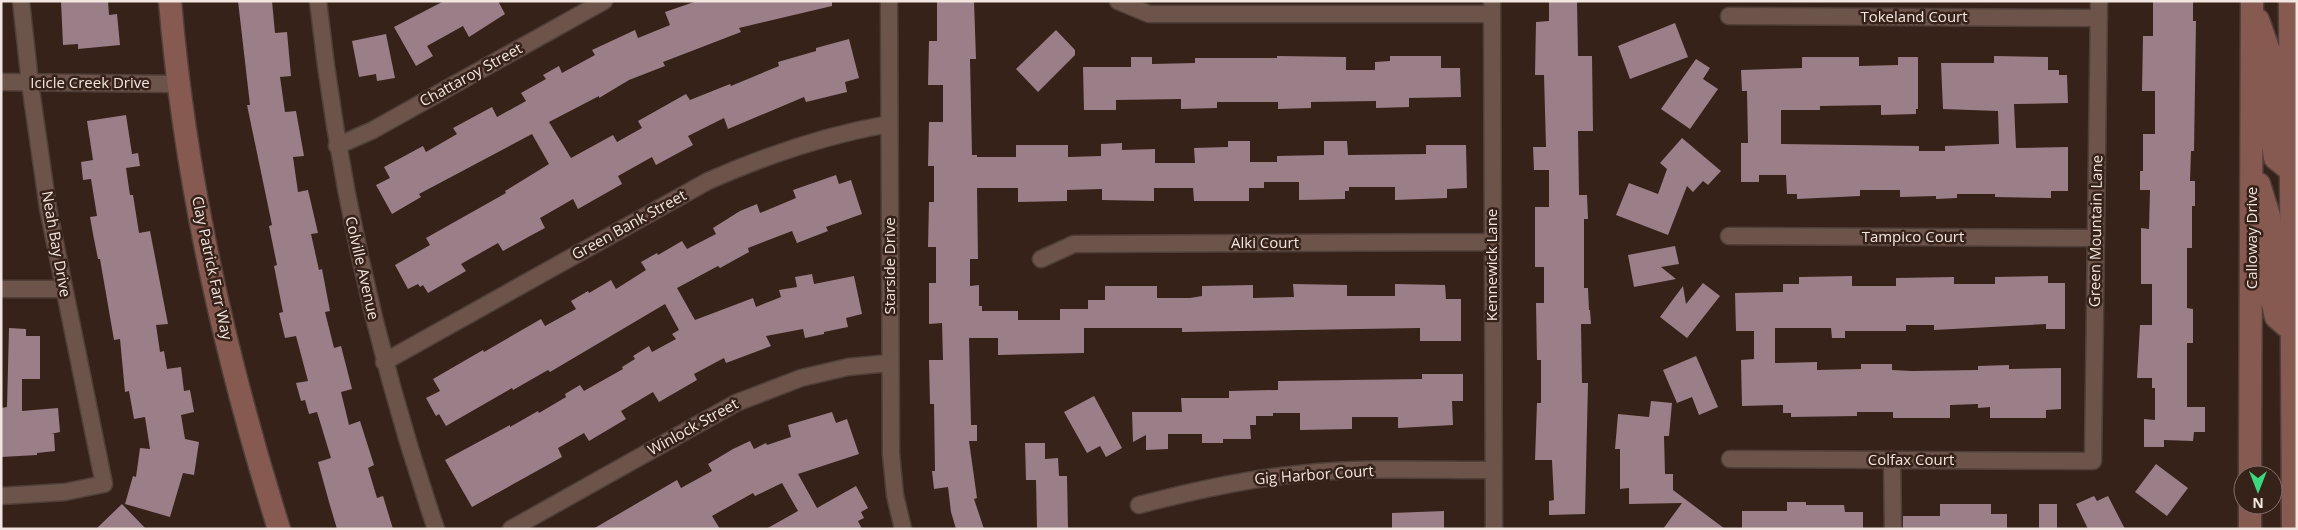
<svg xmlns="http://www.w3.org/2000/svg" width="2298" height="530" viewBox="0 0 2298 530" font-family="'Open Sans',sans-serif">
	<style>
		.building { fill: #9a7f88 }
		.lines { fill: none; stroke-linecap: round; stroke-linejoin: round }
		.street-casing { stroke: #503f39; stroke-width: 19 }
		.secondary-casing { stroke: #503f39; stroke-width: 25 }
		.street { stroke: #6c544a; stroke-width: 16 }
		.secondary { stroke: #875a51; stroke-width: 22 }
		.labels { text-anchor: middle; stroke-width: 5; stroke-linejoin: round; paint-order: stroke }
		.street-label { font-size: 15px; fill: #f3e5df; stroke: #362219 }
	</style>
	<rect width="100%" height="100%" fill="#362219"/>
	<path class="building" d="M61,1H108L109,15L117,14L120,45L78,49V44L63,45Z
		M238,1H272L275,33L287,32L291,76L280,77L285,112L296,111L304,156L293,157L298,192L308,190L318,233L311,234L319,270L322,269L330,311L325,312L334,348L341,346L352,389L341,392L349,425L360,421L374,465L368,468L377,498L383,496L393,529H337L329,502L318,462L331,458L317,412L309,414L305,400L301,401L296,383L308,381L296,336L285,338L279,313L283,312L274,266L277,265L269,226L272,225L247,105H250Z
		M444,1H498L505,14L469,37L463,26L427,46L433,56L416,66L394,27Z
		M697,1H832V6L739,28L741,32L663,62L665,66L629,80L599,98V96L549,122L571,158L613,135L617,142L642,128L638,121L686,94L690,100L730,84L731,86L779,66L778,62L816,51V48L849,39L859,78L845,82L847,92L806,102L804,97L728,129L724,118L688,136L693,145L656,165L652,157L618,176L622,184L578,209L573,199L540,218L545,228L530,236L503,251L498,243L461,264L466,271L428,293L423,285L420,287L418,284L408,289L395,265L430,245L426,238L506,193L505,191L549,164L532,134L419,194L421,197L392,214L376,185L390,178L384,167L423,146L426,152L457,134L453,128L492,107L497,117L526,101L521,93L546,79L543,75L559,66L562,73L595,55L592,50L635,30L638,38L670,25L665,12Z
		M937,1H974L976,59H970L972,155H977V157H1016V145H1068V157L1101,156V144L1122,143V150L1155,149V163H1195L1194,148L1228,147V141H1250V162H1277V156L1324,155V141H1347L1348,155L1426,154V145H1466L1467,188L1447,189V198L1395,200V187H1349V191H1345V199L1299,200V182H1264V188H1249V201H1194L1193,188H1154V201L1102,200V189L1067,190V201L1018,202V188H977L978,259H970V286L979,285V306H982V311H1018V320H1060V309H1088V300H1105V286H1157V298H1190L1202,296V286L1253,285V298L1294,297L1293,284L1347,285V296H1395V284L1445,285L1446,299H1461V341H1420V328L1182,332V328H1084V353L998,355V338H969L971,425H977V441H969L977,498L974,499L984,529H956L951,512L948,487L934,489L932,471H935L934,404H930L929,360H943L942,323L929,324V283H936V247H928L929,202H934V166H928L929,122H943V85H928L929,41H937Z
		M1549,1H1577L1578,56H1592L1593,131H1578L1579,195H1587L1588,219H1584V288H1588L1589,310H1590L1591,324H1581L1582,383H1588L1585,514L1549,515V501L1554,500L1552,460H1535L1537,403H1541V360H1537L1536,303H1544V267H1535V207H1549V170H1534L1533,147H1546L1544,75H1535L1536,22L1549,21Z
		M2153,1H2193V21H2196L2194,151H2191L2190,181H2195V206H2192V248H2187V308L2193,309V343H2187V407H2205V432H2194L2193,441L2164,440V447H2144V419L2155,420V388H2152V378H2137L2140,325H2152V284H2141V228L2149,229L2150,190H2140V171H2143V134H2155V91H2142L2143,36H2153Z
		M1675,23L1688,57L1630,79L1618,46Z
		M1056,30L1075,50V55L1038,92L1016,69Z
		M386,34L395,78L377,81L376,74L359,77L352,41Z
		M1277,56L1346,57V70H1375V62L1390,61V56H1441V68H1460L1461,97L1409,98V107L1376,108V101L1311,102V108L1278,109V102H1217V108L1181,109V99L1116,100V110H1084L1083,67H1131V57H1152V64L1195,63V58H1277Z
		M1994,56L2048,57V70H2059V75H2067L2068,103L2014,104L2016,148L2068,147V191H2051V198L1995,197V194H1957V198L1936,199V196L1900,197V190H1860V196L1797,199V194H1787L1786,175H1759V182H1741V143H1748L1747,91H1742L1741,70L1802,68V57H1859V66L1898,65V57H1918V109H1916V114L1881,115V105L1820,106V110H1781V144L1919,146V151H1945V146L1999,144L1998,111L1943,109L1941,63H1994Z
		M1696,59L1710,68L1703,79L1718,89L1690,129L1661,109Z
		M126,115L132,154L138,153L140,166L126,168L130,195H133L139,233L150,231L168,324L156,325L160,352L164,351L167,369L181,367L184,391L190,390L194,412L181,415L185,439L199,442L194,475L183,473L170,517L125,504L133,476L136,477L140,448L150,449L145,417L134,419L129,391L125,392L120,339L114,340L100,259H98L93,234L90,217L97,216L91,179L83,180L81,162L93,160L87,121Z
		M1682,138L1721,171L1708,185L1703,181L1693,192L1687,186L1668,235L1616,215L1629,183L1658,194L1667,169L1660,163Z
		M836,175L839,184L851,180L862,214L826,227L828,231L797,243L792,231L748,248L749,252L720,268L718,266L677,288L695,320L753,298L756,307L781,297L779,290L797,287L795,277L812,274L814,284L854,276L862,314L846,318L848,327L824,332V334L805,338L803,329L766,336L771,346L726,363L724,358L694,374L697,380L659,402L653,392L621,411L626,419L589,441L584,433L558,448L562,457L472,507L445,460L510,425V427L538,411L539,413L566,397L565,394L580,385L584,391L623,369L622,367L635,359L633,356L649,346L652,352L676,339L672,334L679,330L665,304L550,372L548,370L513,390L512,388L446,426L439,414L436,416L426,398L440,391L433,379L483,350L484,352L541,319L545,326L576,309L571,301L588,291L589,293L611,280L616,289L646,270L641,262L657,253L658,255L682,241L687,249L716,234L713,228L740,211L757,204L760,213L796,198L793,190Z
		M1675,246L1679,264L1661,267L1676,279L1634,287L1628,255Z
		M1852,276V286H1896V278L1954,277V284H1995V277L2048,276V283H2065V329H2046V324L1934,330V325H1906V331H1845V338H1832L1831,328H1775V363L1817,362V370L1861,369V364H1892V370L1912,371L1978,370V366L2009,365V369L2061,368V409L2046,410V418H1990V407L1978,408V404L1950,405V418H1893V412H1857V416L1791,417V413H1783V405L1742,406L1741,360L1754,359V331H1736L1735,293L1783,292V284H1799V277Z
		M1703,283L1720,296L1687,338L1660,317L1683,286L1686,304Z
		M9,328L26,329V336H40V379H22V411L58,408L60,432L51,434H54L55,451L37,453V455L1,457V408L7,407Z
		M1696,356L1718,407L1699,415L1692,397L1677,403L1663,370Z
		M1422,374H1463V401H1452L1453,425L1398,428V417H1352V429L1300,430V413H1273V416H1256V425H1250L1251,439H1223V443H1202V434H1168V449L1146,450V435L1133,442L1132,412H1182L1181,398H1229V391L1278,390V381L1422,379Z
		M1094,396L1122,448L1106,457L1100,446L1087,453L1064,412Z
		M1651,401L1672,403L1669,436H1664L1665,474H1673V490L1725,529H1663L1682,503L1629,504V488L1620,489V449H1615L1618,414L1649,417Z
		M832,412L836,423L847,419L859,454L798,474L817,508L856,486L868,508L861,512L864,518L858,521L862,529H766L798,511L782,483L755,496L753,493L712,516L720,529H593L677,480L681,488L712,471L708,464L733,449L750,441L754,449L766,443L767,445L791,437L788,425Z
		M1025,443H1045V459L1058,458L1059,476H1067L1068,529H1037L1036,480H1026Z
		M2156,464L2188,488L2167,516L2135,492Z
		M2094,496L2097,501L2108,496L2125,529H2088L2076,504Z
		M1787,502H1806V505H1844L1845,512H1863V529H1742V511H1787Z
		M122,504L146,529H96Z
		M1940,504H1991V514H2007V529H1903V516H1940Z
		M2039,504H2057V529H2039Z
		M1444,511V529H1392V513Z"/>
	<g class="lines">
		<defs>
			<path id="street" d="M318,1C338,183 377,356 436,529
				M889,1L891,454L895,495L903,529
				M1118,1L1149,14H1492
				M1492,1L1494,529
				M1729,16L2099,18
				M1,82L179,84
				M337,146L373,130L604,1
				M1729,236L2096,238
				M1041,259L1074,244L1492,242
				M1,289H64
				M384,362L708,181C767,155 826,135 889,124
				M1730,459L2093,461L2099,1
				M1892,460L1893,529
				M1,496L65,492L104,484L48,208L30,83L21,1
				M1139,505C1192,491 1244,479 1299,474C1363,467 1428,470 1493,470
				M511,529L736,403L801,378L848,367L890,363"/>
			<path id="secondary" d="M170,1C185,181 225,357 279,529
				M2290,1L2293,529
				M2258,20L2270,54L2271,130L2275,158L2290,170
				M2259,184L2269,216L2271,295L2276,317L2291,330
				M2250,475L2252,1
				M2250,529V505"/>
		</defs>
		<use href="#street" class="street-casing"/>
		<use href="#secondary" class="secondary-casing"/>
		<use href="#street" class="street"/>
		<use href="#secondary" class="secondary"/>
	</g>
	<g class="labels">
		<g class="street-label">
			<text x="1914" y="22">Tokeland Court</text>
			<text transform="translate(471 75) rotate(-29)" y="5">Chattaroy Street</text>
			<text x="90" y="88">Icicle Creek Drive</text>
			<text transform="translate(629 225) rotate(-29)" y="5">Green Bank Street</text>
			<text transform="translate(2096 231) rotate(-89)" y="5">Green Mountain Lane</text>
			<text x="1913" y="242">Tampico Court</text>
			<text transform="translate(2252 238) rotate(-90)" y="5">Calloway Drive</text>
			<text x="1265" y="248">Alki Court</text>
			<text transform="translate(56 244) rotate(80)" y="5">Neah Bay Drive</text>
			<text transform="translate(1492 265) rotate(-90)" y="5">Kennewick Lane</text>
			<text transform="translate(890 266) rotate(-90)" y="5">Starside Drive</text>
			<text transform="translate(212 268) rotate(78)" y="5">Clay Patrick Farr Way</text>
			<text transform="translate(362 268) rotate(77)" y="5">Colville Avenue</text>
			<text transform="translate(693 427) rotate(-29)" y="5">Winlock Street</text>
			<text x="1911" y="465">Colfax Court</text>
			<text transform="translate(1314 475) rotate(-4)" y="5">Gig Harbor Court</text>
		</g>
	</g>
	<rect width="2298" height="530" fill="none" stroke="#f3e5df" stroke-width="5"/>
	<g transform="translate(2258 490) rotate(180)"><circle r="24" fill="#362219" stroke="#827068"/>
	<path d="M0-4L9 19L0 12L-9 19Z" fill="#3ad77f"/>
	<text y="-8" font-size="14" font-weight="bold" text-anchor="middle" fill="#f3e5df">N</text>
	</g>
</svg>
